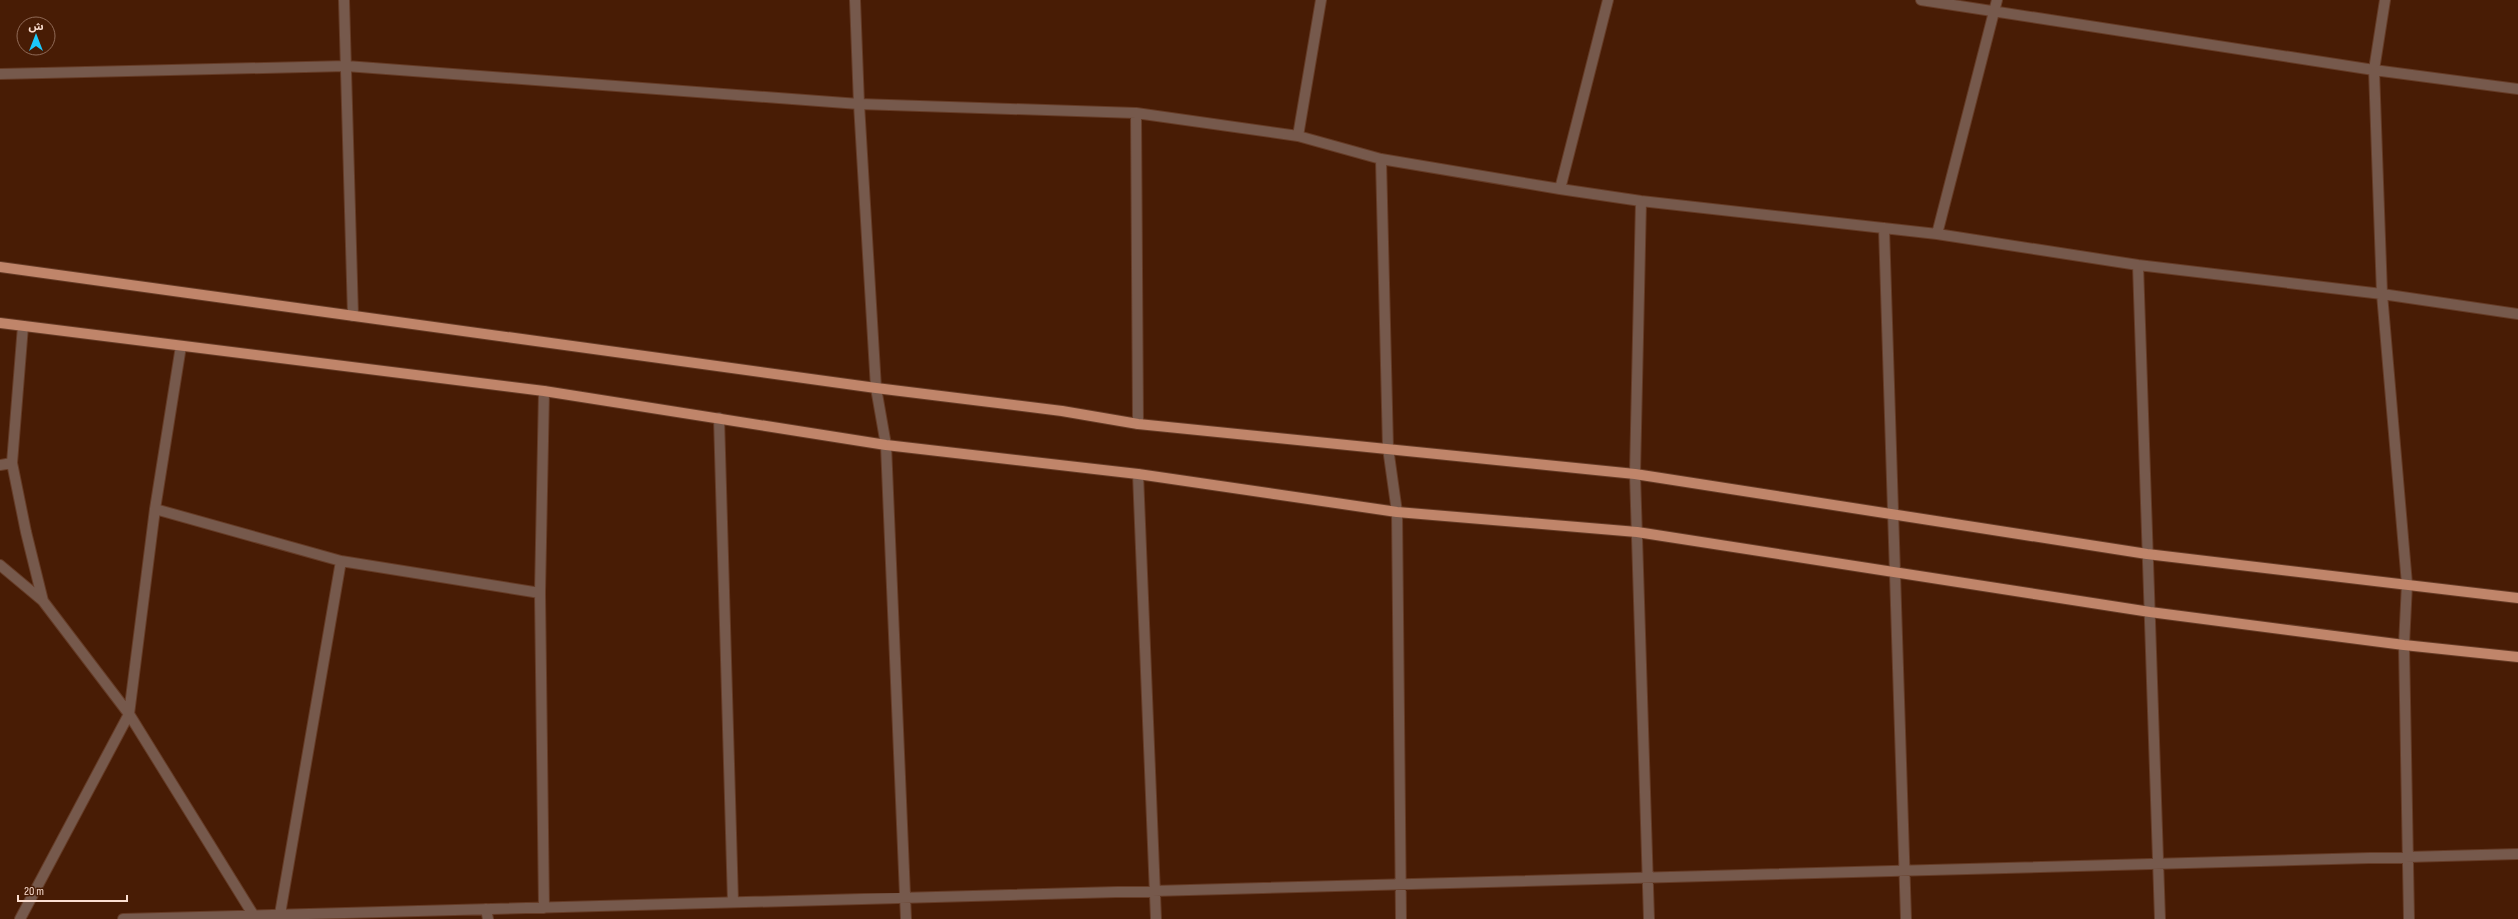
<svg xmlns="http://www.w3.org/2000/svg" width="2518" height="919" viewBox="0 0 2518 919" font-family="'Sofia Sans Condensed','Noto Sans Arabic',sans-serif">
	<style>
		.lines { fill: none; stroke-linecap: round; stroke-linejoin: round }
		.minor-casing { stroke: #653b26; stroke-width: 12 }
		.primary-casing { stroke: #653b26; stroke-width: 12 }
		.minor { stroke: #76594c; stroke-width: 10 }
		.primary { stroke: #c0856a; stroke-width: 10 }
	</style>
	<rect width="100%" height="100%" fill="#481c05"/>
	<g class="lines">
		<defs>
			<path id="minor" d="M344,0L353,316
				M855,0L859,104L876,388L886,445L906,919
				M1921,0L2374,70L2518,89
				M2385,0L2374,70L2382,294L2407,584L2404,645L2409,919
				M0,74L346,66L859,104L1136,113L1298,136L1381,159L1560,189L1641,201L1937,234L2138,265L2382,294L2518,314
				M1136,113L1138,424
				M1298,136L1321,0
				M1381,159L1388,448L1397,512L1401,919
				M1560,189L1608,0
				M1641,201L1635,474L1649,919
				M1884,228L1906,919
				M1937,234L1997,0
				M2138,265L2160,919
				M23,326L12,463L26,532L43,601
				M544,391L540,593L544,908
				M719,418L733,902
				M0,465L12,463
				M1138,474L1156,919
				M155,509L181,346
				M0,565L43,601L129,714L254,916
				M486,909L488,919
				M280,914L341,561
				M20,919L129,714L155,509L341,561L540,593
				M123,919L2518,854"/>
			<path id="primary" d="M0,267L876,388L1062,411L1138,424L1635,474L2147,554L2518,598
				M0,323L544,391L886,445L1138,474L1397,512L1637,532L2150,612L2404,645L2518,657"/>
		</defs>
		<use href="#minor" class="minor-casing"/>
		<use href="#primary" class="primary-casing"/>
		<use href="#minor" class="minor"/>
		<use href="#primary" class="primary"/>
	</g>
	<g transform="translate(36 36)"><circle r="19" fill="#481c05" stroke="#906a57"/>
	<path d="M0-3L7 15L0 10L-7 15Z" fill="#1bc9fc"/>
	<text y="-6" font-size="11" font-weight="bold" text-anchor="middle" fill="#fcdfd2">ش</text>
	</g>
	<path d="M18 895v6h109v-6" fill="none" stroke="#fcdfd2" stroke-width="2"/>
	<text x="24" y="895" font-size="12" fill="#fcdfd2" stroke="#481c05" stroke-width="3" paint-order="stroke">20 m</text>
</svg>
